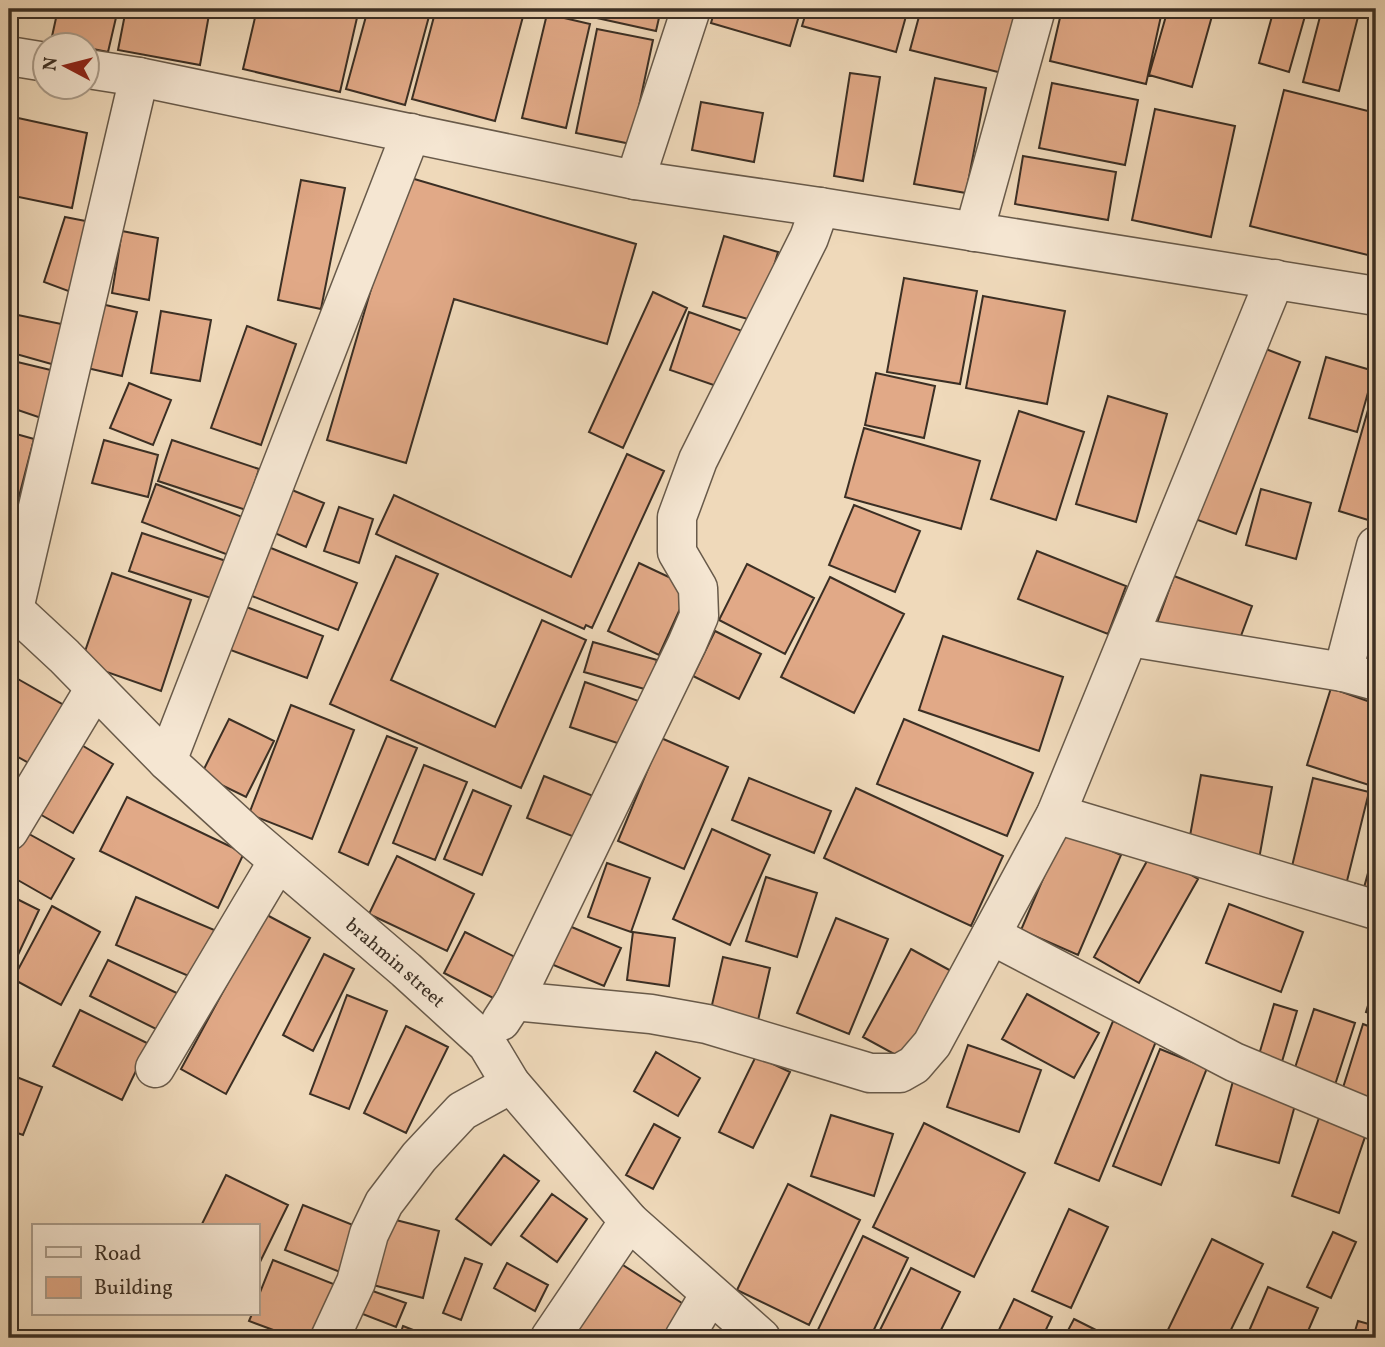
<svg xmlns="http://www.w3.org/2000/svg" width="1385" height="1347" viewBox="0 0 1385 1347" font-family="Vollkorn,serif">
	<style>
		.building { fill: #e1a987; stroke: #3b2f24; stroke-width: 2 }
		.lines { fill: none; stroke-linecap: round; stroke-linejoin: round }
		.street-casing { stroke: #685a4a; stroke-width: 41 }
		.street { stroke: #f5e6d2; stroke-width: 38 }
		.labels { text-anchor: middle; stroke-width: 7; stroke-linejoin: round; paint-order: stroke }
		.street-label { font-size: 19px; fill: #3b2f24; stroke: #f5e6d2 }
	</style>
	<rect width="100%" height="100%" fill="#efd9ba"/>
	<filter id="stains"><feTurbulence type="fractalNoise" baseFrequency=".00286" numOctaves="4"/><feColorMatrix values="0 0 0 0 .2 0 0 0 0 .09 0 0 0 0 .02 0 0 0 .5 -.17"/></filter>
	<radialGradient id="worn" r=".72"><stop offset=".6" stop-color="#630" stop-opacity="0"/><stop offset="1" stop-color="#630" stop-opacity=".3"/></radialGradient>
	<path class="building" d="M58,9H118L108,52L88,48V46H76L51,41Z
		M126,9H210L200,65L118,50Z
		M257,9H359L340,92L243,69Z
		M368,9H431L405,105L346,89Z
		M436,9H525L495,121L412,99Z
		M556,9H661L656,31Z
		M715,9H801L790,46L711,23Z
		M807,9H908L896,52L802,26Z
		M921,9H1018L1002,73L910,50Z
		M1062,9H1130L1161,16L1146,84L1050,61Z
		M1168,9H1214L1192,87L1149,75Z
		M1274,9H1307L1289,72L1259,63Z
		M1322,9H1360L1339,91L1303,82Z
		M547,14L590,24L566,128L522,118Z
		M597,29L653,40L631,144L576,133Z
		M850,73L880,77L863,181L834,176Z
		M935,78L986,88L966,193L914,184Z
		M1052,83L1138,100L1125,165L1039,148Z
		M1284,90L1376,113V257L1250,226Z
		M701,102L763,113L754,162L692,150Z
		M1155,109L1235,126L1211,237L1132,220Z
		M18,118L87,133L72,208L9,195V159Z
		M1023,156L1116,172L1108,220L1015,204Z
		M404,176L636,244L607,344L454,299L406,463L327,440Z
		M301,180L345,188L321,309L278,300Z
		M65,217L96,223L79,295L44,282Z
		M122,231L158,238L149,300L112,293Z
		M724,236L778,252L758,322L703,306Z
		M904,278L977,291L960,384L887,372Z
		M653,292L687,308L623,448L589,432Z
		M983,296L1065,311L1047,404L966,388Z
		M101,304L137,312L122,376L87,368Z
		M161,311L211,320L200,381L151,373Z
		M689,312L748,333L728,390L670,370Z
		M13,314L71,326L62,367L9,352V325Z
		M247,326L296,344L261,445L211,428Z
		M1258,346L1300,362L1236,534L1195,519Z
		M1326,357L1374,371L1357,432L1309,418Z
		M9,360L59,372L47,420L9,407Z
		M876,373L935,386L924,438L865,425Z
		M1376,382V492L1368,520L1339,511Z
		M129,383L171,400L153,445L110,428Z
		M1108,396L1167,414L1136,522L1076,504Z
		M1019,411L1084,432L1056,520L991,499Z
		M864,428L980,461L961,529L845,497Z
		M9,432L34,439L10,531L9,530Z
		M104,440L158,455L148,497L92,483Z
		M172,440L259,469L246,510L158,481Z
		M627,454L664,471L592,628L586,625L584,629L376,534L394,495L571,577Z
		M156,484L245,518L231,556L142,522Z
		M287,488L324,503L306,547L268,530Z
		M1261,489L1311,503L1296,559L1246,545Z
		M854,505L920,531L895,592L829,565Z
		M339,507L373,519L359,563L324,551Z
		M142,533L229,562L217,600L129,571Z
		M266,546L357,583L338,630L247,594Z
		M1037,551L1126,586L1108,634L1018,599Z
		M396,556L438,574L391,680L495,727L542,620L586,640L521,788L330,704Z
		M639,563L690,587L659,655L608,631Z
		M747,564L814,598L785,654L719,620Z
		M112,573L191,600L161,691L81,663Z
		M1174,576L1252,606L1235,652L1157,623Z
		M1376,576V659L1354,652Z
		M830,577L904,614L854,713L781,677Z
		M241,605L323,636L307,678L225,648Z
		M715,631L761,654L739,699L693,676Z
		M943,636L1063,677L1039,751L919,710Z
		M593,642L657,660L648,690L584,672Z
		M9,674L69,708L36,767L9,752Z
		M585,682L647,704L632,748L570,727Z
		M1331,688L1376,704V771L1372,786L1307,765Z
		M291,705L354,730L312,839L249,814Z
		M229,719L274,741L246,797L201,775Z
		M904,719L1033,773L1007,836L877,784Z
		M387,736L417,748L368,865L339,852Z
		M70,738L113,764L73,833L29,808Z
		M661,738L728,767L684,869L618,841Z
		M424,765L467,782L435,860L393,843Z
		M1201,775L1272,787L1259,859L1188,847Z
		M544,776L603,800L587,842L527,818Z
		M749,778L831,811L814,853L732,820Z
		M1313,778L1369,792L1344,893L1289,879Z
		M856,788L1003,856L971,926L824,858Z
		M473,790L511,806L482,875L444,859Z
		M127,797L244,853L218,908L100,851Z
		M20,829L74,859L51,899L9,875V849Z
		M712,829L770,855L730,945L673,919Z
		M1064,830L1121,855L1078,955L1021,930Z
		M1376,844V906L1360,902Z
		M1152,852L1198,879L1139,983L1094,957Z
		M397,856L474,894L447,951L369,914Z
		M607,863L650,878L631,932L588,917Z
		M766,877L817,893L797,957L746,941Z
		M9,895L39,910L9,974Z
		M136,897L219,932L198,980L116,945Z
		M1229,904L1303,932L1281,992L1206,963Z
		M52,906L100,932L61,1005L13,979Z
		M265,914L310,938L226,1094L181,1069Z
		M836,918L888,939L849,1034L797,1013Z
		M567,925L621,948L604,986L551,964Z
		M465,932L521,960L501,1002L444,973Z
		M633,932L675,938L669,986L627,980Z
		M911,949L953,972L905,1060L863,1037Z
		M324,954L354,969L313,1051L283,1035Z
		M723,957L770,968L756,1029L709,1018Z
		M108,960L183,996L164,1033L90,996Z
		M1376,979V1015L1366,1012Z
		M1027,994L1099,1033L1074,1078L1002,1039Z
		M347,995L387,1011L349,1109L310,1094Z
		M1274,1004L1297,1011L1281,1065L1258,1058Z
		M1314,1009L1355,1023L1333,1091L1292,1077Z
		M80,1010L149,1044L122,1100L53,1066Z
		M1113,1021L1157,1039L1099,1181L1055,1163Z
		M1363,1024L1376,1029V1104L1341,1094Z
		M406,1026L448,1047L406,1133L364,1113Z
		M968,1045L1041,1070L1019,1132L947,1107Z
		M1160,1049L1207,1068L1161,1185L1113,1166Z
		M656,1052L700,1078L678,1116L634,1091Z
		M756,1056L790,1072L753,1148L719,1132Z
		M9,1074L42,1087L23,1135L9,1130Z
		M1233,1081L1297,1098L1279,1163L1216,1145Z
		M831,1115L893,1134L874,1196L811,1176Z
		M1320,1115L1367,1131L1339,1213L1292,1196Z
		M924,1123L1025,1173L974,1277L873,1227Z
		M654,1124L680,1138L653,1189L626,1175Z
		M504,1155L539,1181L491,1245L456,1219Z
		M226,1175L288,1205L260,1262L257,1260V1226H201Z
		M788,1184L860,1220L809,1325L737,1290Z
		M552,1194L587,1219L557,1262L521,1236Z
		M303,1205L358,1227L340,1272L285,1250Z
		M1069,1209L1108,1227L1071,1308L1032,1291Z
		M388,1218L439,1231L423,1298L373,1285Z
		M1333,1232L1356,1242L1331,1298L1307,1287Z
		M863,1236L908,1258L870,1338H814Z
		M1212,1239L1263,1264L1227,1338H1164Z
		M465,1258L482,1264L461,1320L443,1313Z
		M612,1258L685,1305L664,1338H592L571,1324Z
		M273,1260L341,1287L322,1338H295L249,1321L252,1314H257V1300Z
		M507,1263L548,1285L535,1311L494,1288Z
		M911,1268L960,1292L937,1338H876Z
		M1268,1287L1318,1308L1305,1338H1246Z
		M370,1290L406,1303L396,1327L360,1313Z
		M1014,1299L1052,1317L1042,1338H995Z
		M1074,1319L1104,1334L1102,1338H1064Z
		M1358,1321L1376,1326V1338H1353Z
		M403,1326L431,1337V1338H399Z"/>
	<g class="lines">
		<defs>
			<g id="street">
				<path d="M9,56L46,62"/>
				<path d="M88,69L139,77L635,180L820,207L1376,296"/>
				<path d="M635,180L691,9"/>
				<path d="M974,232L1036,9"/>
				<path id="s1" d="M9,605L64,656L167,761L248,835L406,970L487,1044L511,1084L629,1221L761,1338"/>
				<path d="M9,618L14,609L139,77"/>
				<path d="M1130,637L1343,672L1376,681"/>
				<path d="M1343,672L1376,546"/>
				<path d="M167,761L411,133"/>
				<path d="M1056,814L1376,910"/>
				<path d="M9,831L95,688"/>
				<path d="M991,935L1234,1062L1376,1121"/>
				<path d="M514,1001L651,1014L707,1024L870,1073H900L914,1065L932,1044L1056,814L1275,279"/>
				<path d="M501,1021L514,1001L687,644L699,616L698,588L677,552V517L698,460L809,238L820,207"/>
				<path d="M155,1068L278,861"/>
				<path d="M330,1338L356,1282L369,1234L384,1203L419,1157L462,1111L511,1084"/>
				<path d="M550,1338L629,1221"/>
				<path d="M684,1338L710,1294"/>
			</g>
		</defs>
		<use href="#street" class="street-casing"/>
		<use href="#street" class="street"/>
	</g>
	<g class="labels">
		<g class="street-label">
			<text dy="7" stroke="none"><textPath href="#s1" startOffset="527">brahmin street</textPath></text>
		</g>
	</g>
	<rect width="1385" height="1347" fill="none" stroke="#efd9ba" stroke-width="35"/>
	<rect x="10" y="10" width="1364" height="1326" fill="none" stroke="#3b2f24" stroke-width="3.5"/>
	<rect x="18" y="18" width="1350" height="1312" fill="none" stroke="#3b2f24" stroke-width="2"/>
	<rect x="32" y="1224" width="228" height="91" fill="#f5e6d2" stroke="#ab9d8c" stroke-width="2"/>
	<rect x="46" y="1247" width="35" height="10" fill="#f5e6d2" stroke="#ab9d8c" stroke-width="2"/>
	<text x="94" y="1260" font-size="21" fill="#3b2f24">Road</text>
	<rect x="46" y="1277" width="35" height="21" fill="#e1a987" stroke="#ab9d8c" stroke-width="2"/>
	<text x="94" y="1294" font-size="21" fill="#3b2f24">Building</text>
	<g transform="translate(66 66) rotate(277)"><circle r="33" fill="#f5e6d2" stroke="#ab9d8c" stroke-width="2"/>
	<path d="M0-5L12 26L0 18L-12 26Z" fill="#8f2418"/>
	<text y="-10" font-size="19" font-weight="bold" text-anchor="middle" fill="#3b2f24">N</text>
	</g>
	<rect width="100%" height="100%" filter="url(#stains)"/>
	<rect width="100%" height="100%" fill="url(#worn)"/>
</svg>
